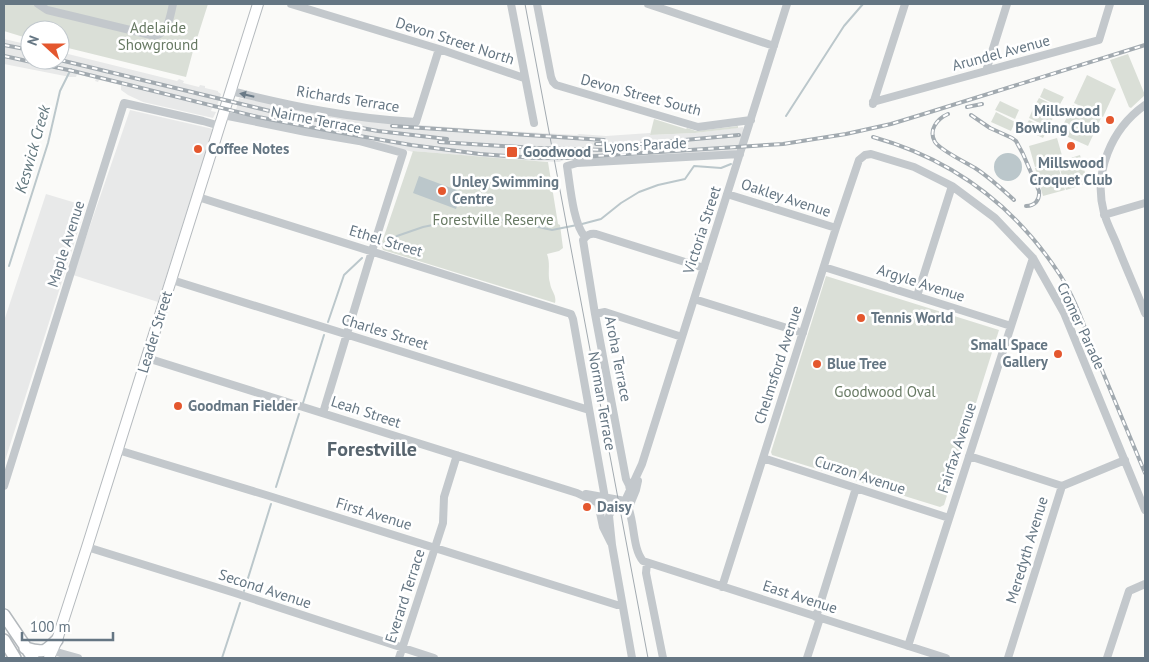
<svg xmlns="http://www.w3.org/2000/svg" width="1149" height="662" viewBox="0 0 1149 662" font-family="'PT Sans',sans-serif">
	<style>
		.built { fill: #e8e9e9 }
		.green { fill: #dadfd7 }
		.water { fill: #bbc7cb }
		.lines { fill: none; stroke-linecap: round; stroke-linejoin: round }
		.stream { stroke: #bbc7cb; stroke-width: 2 }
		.major-casing { stroke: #b5babe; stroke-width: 12 }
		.highway-casing { stroke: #b4b9bd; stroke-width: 14 }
		.minor { stroke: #c3c8cc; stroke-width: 8 }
		.major { stroke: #fff; stroke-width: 10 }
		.highway { stroke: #fff; stroke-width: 11 }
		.tram { stroke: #a2aab0; stroke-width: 1 }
		.rail-casing { stroke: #a2aab0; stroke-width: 4 }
		.rail { stroke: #fff; stroke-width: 2; stroke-dasharray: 5.5; stroke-linecap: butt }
		.oneway { fill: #6a7a87 }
		.poi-dot { fill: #e4572e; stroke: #fff; stroke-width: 2 }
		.labels { text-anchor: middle; stroke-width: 5; stroke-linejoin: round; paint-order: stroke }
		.park-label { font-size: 15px; fill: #687a64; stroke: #fff }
		.street-label { font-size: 15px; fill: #657683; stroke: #fff }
		.poi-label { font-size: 15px; font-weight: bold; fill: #657683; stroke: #fff; text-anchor: start }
		.water-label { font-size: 16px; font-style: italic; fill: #60757c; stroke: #fff }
		.district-label { font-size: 20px; font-weight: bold; fill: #57646e; stroke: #fff }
	</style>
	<rect width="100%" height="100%" fill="#fafaf8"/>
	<path class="built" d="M4,39L30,45V60H60V52L177,81L179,79L184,81L183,83L199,87L200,85L205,86V88L218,91V92L221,94L216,109L212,108L211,111L216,112L213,118L143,102L128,95L121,90V85L99,80L98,82L95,81L96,79L77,74L76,77H70L4,64Z
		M244,97L379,122L475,129L577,135L579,134L606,136L650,133V135L695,133L743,127L744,130L737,150L732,151L609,159L564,160L559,162L518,160L413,151V152L360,138L270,122L235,114L239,98L243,99Z
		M130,110L213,129L158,302L73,275Z
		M46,194L86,206L4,464V321Z"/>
	<path class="green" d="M4,4H208L193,51L186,77L60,46V30H30V39L4,31Z
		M1128,54L1145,95L1131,108L1129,107L1110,60Z
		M1087,75L1116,89L1103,117L1074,103Z
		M1044,88L1064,97L1059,106L1040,97Z
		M1039,98L1058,107L1054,117L1034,107Z
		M1000,101L1019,110L1015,119L995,110Z
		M1073,105L1101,118L1088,146L1059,133Z
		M1033,109L1053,118L1048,127L1029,118Z
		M996,112L1015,122L1011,131L991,122Z
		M654,119L686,129L687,128L696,131L738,126V128L695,133L650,135Z
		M1029,120L1048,129L1043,138L1024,129Z
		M1057,138L1063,159L1035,167L1029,146Z
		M413,151L548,162L558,224L560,225L563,248L559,251L547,254C551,265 547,273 550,283C551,291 557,295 555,303L383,250L381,245Z
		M1080,155L1088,183L1066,190L1058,162Z
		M1057,162L1065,190L1043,196L1035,168Z
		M826,276L999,330L944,505L940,507L772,455L771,452Z"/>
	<path class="water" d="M994 167a14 14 0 1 1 28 0a14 14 0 1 1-28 0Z
		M419,176L462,192L456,209L413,193Z"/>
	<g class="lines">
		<path class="stream" d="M786,116L844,26L863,4
			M582,224L601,219L621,203L639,192L658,185L685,179L694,166L721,168L731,164
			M381,245L397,236L423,227L457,220L498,219L516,222L552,230L577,225
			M9,266L48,143L60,91L71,69
			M328,322L344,275L362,258
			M303,403L324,335
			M276,487L299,414
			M244,591L271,504
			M222,658L240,603"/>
		<defs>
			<path id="major" d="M49,658L57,640L87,547L258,4"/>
			<path id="highway" d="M4,615L33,658
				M4,640L15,658
				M25,648C44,652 43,654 57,640"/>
		</defs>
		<use href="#major" class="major-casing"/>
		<use href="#highway" class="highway-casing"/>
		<path class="minor" d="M38,4L47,10L155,36C169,32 170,16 173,4
			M291,4L439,49L524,78
			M511,4L534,123
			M537,4L551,77L553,82L556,85L698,127L751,120
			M648,4L774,46
			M986,71L1007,4
			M231,91C292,106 353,119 416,122L439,49
			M873,102L1099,40L1110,4
			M873,104L905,4
			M1145,105C1111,129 1093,173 1104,213C1107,224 1113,235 1117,245C1126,268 1136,290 1145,313
			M223,115L306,132L359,141L403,153L372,251L323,413
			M727,194L836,228
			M198,197L571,314L573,319L605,498
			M1104,215L1145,203
			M585,237C573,224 570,184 567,166L577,163L740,154
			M824,267L1011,326
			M172,280L589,410
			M917,296L952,186
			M694,299L803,333
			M595,314L605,312L682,337
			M147,358L577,493L598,503L609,507H629
			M118,450L266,495L617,605H622
			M969,456L1062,486
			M763,458L949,518
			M4,486L124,103L203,121L220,126
			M630,490L629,485L626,479L595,314L583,240C587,235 590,233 596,234L704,268
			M586,494L625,501
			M625,501L642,464L787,4
			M598,503L603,527L611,543
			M627,504C635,521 632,548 643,561L946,658
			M613,507L609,516L612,545L632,658
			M629,507L636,490L638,481
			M87,547L235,593L434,658
			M647,563L646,573L663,658
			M722,587L836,228L859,160L865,155L871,154L914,167L952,186L995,218L1033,258L1064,313L1145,510
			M816,617L856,488
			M908,646L1033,258
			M53,651L78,658
			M399,658L443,523L444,497L457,455
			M807,658L820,618
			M1008,658L1062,486L1125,460
			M1107,658L1129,591L1145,584"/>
		<use href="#major" class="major"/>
		<use href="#highway" class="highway"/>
		<path class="tram" d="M525,4L648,658"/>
		<defs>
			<path id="rail" d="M4,45L30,50
				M4,56L73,71L258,117L331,131L411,145L480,154L536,158H565L783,144L846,134L891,124L927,113L1145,45
				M60,60L278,113L378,131L447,139
				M967,107L982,104
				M948,114C937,119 928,130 935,142C940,150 965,162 975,168C989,177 1002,189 1014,200
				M971,115L990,128L1012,138L1016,141L1023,154L1039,191C1040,200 1035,206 1026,206
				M392,126L604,140
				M873,137C952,159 1015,206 1060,275C1075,298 1084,326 1094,351C1111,392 1128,433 1145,473
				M439,142L536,148L606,150
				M596,144H641L739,135"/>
		</defs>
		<use href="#rail" class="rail-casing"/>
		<use href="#rail" class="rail"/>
	</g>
	<defs><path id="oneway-solid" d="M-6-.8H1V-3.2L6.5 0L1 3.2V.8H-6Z" transform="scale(1.25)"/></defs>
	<use class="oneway" href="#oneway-solid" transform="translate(247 95) rotate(-167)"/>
	<g class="poi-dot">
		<circle cx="1110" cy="120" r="5"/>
		<circle cx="1071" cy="146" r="5"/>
		<circle cx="198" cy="149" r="5"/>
		<rect x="506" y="146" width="12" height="12" rx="2.5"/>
		<circle cx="442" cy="191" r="5"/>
		<circle cx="861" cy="318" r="5"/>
		<circle cx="1058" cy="354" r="5"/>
		<circle cx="817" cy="364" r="5"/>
		<circle cx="178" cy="406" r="5"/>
		<circle cx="587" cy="507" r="5"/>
	</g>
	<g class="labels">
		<g class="park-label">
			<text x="158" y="33">Adelaide<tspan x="158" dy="17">Showground</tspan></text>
			<text x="493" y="225">Forestville Reserve</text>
			<text x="885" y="397">Goodwood Oval</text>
		</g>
		<g class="street-label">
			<text transform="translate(455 41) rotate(18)" y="5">Devon Street North</text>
			<text transform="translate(1001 53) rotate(-15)" y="5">Arundel Avenue</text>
			<text transform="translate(641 95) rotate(15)" y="5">Devon Street South</text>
			<text transform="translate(348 99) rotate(9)" y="5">Richards Terrace</text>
			<text transform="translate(316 120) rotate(11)" y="5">Nairne Terrace</text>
			<text transform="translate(645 145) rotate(-3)" y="5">Lyons Parade</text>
			<text transform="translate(786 198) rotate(18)" y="5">Oakley Avenue</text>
			<text transform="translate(702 230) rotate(-72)" y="5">Victoria Street</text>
			<text transform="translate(386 241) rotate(17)" y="5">Ethel Street</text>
			<text transform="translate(66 244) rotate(-72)" y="5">Maple Avenue</text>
			<text transform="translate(921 283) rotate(18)" y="5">Argyle Avenue</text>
			<text transform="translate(1081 326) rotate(65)" y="5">Cromer Parade</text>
			<text transform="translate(155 332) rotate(-73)" y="5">Leader Street</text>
			<text transform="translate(385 332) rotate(17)" y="5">Charles Street</text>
			<text transform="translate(618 359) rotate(79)" y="5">Aroha Terrace</text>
			<text transform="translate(778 365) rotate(-72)" y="5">Chelmsford Avenue</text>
			<text transform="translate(602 401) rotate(80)" y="5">Norman Terrace</text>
			<text transform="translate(366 412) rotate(18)" y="5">Leah Street</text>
			<text transform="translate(957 448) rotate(-72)" y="5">Fairfax Avenue</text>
			<text transform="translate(860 475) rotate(18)" y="5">Curzon Avenue</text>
			<text transform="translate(374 514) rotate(17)" y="5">First Avenue</text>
			<text transform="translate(1027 550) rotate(-73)" y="5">Meredyth Avenue</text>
			<text transform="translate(265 589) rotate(18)" y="5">Second Avenue</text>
			<text transform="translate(405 596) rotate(-72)" y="5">Everard Terrace</text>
			<text transform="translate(800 597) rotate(18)" y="5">East Avenue</text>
		</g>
		<g class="poi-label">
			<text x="1100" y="116" text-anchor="end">Millswood<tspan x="1100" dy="17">Bowling Club</tspan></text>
			<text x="208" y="154">Coffee Notes</text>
			<text x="523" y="157">Goodwood</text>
			<text x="1071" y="168" text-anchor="middle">Millswood<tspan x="1071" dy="17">Croquet Club</tspan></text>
			<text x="452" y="187">Unley Swimming<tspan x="452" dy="17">Centre</tspan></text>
			<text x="871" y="323">Tennis World</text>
			<text x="1048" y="350" text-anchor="end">Small Space<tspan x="1048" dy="17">Gallery</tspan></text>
			<text x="827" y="369">Blue Tree</text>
			<text x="188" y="411">Goodman Fielder</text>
			<text x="597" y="512">Daisy</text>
		</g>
		<g class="water-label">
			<text transform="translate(32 149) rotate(-74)" y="6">Keswick Creek</text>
		</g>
		<g class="district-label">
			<text x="372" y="456">Forestville</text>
		</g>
	</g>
	<rect width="1149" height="662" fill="none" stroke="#657683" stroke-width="10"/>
	<g transform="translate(45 45) rotate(291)"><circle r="24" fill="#ffffff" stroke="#c1c8cd"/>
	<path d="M0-4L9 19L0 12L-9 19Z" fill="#e4572e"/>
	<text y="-8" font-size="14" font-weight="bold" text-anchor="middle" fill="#657683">N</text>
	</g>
	<path d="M22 632v8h91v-8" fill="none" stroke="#657683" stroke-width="2.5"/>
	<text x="30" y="632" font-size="15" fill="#657683" stroke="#ffffff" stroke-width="4" paint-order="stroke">100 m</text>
</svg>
